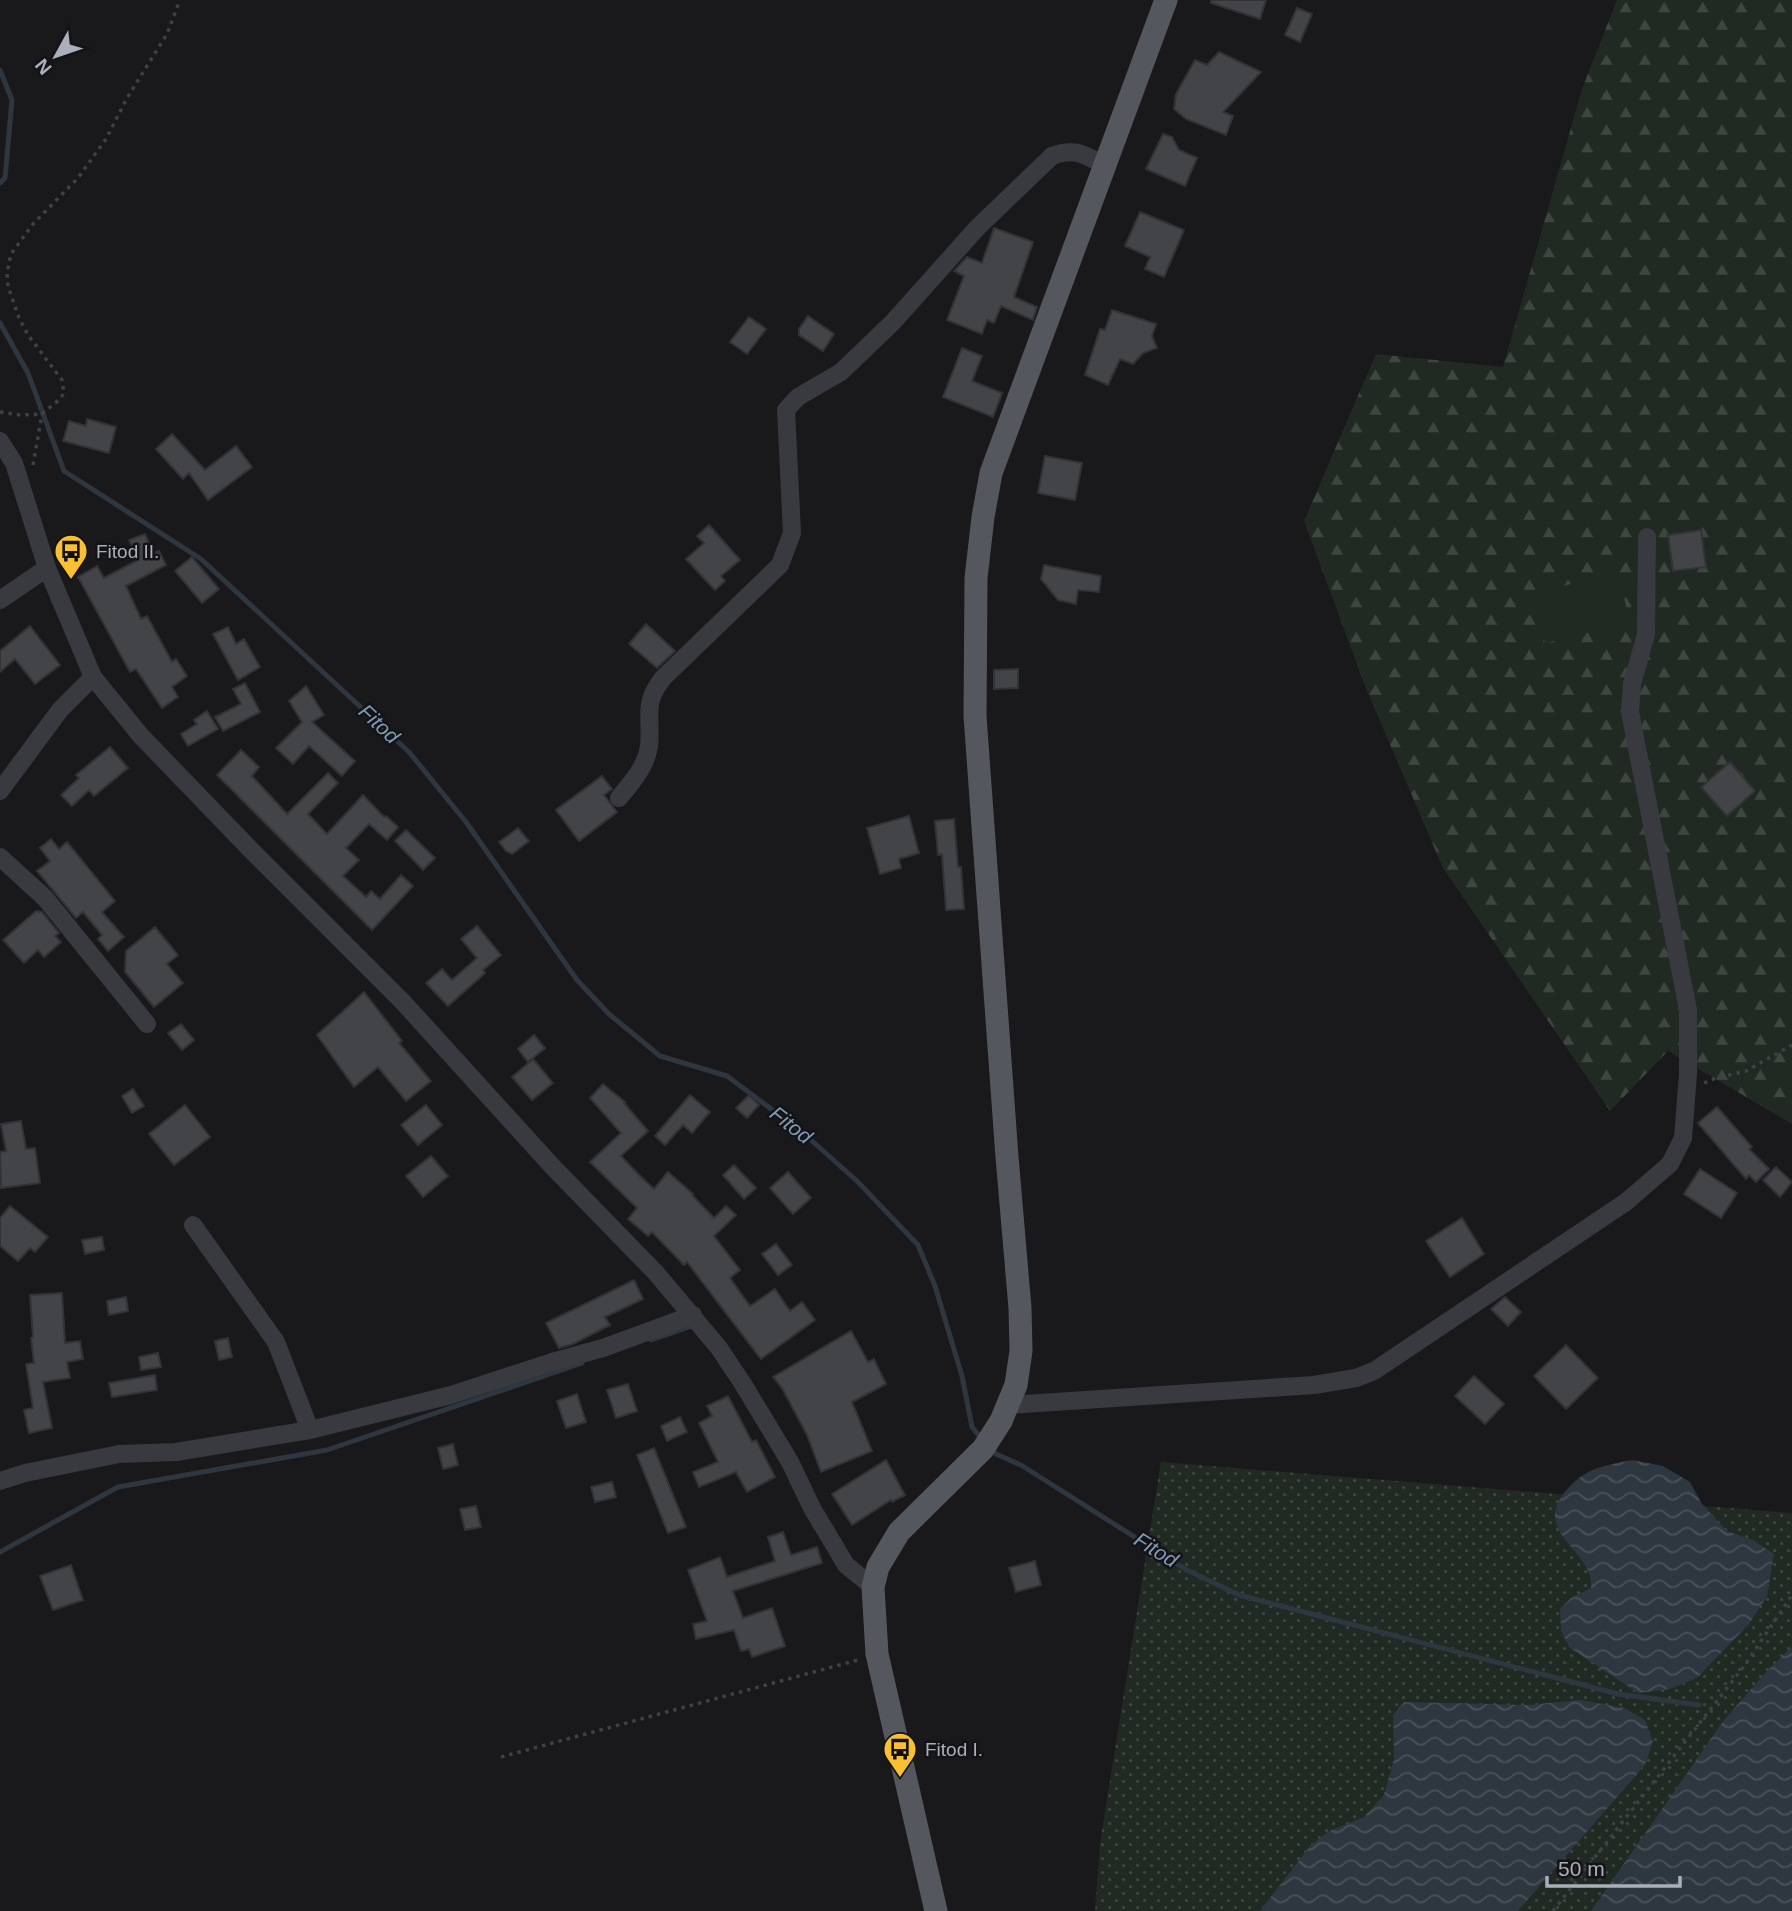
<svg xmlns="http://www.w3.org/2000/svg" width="1792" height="1911" viewBox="0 0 1792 1911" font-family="Helvetica,sans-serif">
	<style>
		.grass { fill: url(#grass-dots) }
		.forest { fill: url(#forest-firs) }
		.garden { fill: #202922 }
		.water { fill: url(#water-waves) }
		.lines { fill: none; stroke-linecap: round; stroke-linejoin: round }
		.stream { stroke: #2e3740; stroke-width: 5 }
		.building { fill: #434448; stroke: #333237; stroke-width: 2 }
		.path { stroke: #3f4147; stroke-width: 3.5; stroke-dasharray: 3.5 5; stroke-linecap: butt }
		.minor { stroke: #393a40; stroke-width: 18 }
		.major { stroke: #55575f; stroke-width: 23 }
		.labels { text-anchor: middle; stroke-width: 5; stroke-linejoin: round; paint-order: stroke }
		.poi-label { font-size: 19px; fill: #aaafbb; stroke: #141316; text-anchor: start }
		.water-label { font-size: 21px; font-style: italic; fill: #809bb7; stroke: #141316 }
	</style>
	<defs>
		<pattern id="grass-dots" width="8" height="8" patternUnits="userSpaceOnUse" patternTransform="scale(1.75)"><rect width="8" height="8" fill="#202922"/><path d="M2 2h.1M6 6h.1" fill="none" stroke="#3e4640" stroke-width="1.8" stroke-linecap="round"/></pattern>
		<pattern id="forest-firs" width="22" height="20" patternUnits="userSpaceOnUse" patternTransform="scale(1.75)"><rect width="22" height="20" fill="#202922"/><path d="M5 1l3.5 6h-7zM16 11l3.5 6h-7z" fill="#3e4640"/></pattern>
		<pattern id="water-waves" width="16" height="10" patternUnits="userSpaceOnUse" patternTransform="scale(1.75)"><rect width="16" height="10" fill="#2e3740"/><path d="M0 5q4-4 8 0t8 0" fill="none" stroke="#4a515a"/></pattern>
	</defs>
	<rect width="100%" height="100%" fill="#19191b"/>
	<path class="grass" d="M1161,1462L1792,1513V1911H1095L1100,1843Z"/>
	<path class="forest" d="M1617,0H1792V1124L1668,1051L1610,1111L1443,868L1365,686L1304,521L1376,354L1503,367L1582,89Z"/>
	<path class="garden" d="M1618,573L1630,623L1545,643L1533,593Z"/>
	<path class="water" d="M1632,1460L1663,1466L1690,1482L1702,1504L1727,1531L1753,1540L1774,1554L1767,1596L1749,1624L1697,1678L1670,1689L1638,1693L1570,1648L1561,1631L1560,1609L1571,1598L1591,1588C1595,1550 1531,1535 1565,1492C1584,1468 1603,1466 1632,1460Z
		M1792,1647V1911H1591L1724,1720L1767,1671Z
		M1580,1700L1625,1708L1645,1720L1653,1742L1645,1765L1518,1911H1260L1310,1846L1329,1831L1364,1817L1384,1795L1394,1759L1393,1715L1404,1702L1527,1705Z"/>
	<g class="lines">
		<path class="stream" d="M0,70L12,100L5,178L0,183
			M0,323L28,373L64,471L201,559L409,752L466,822L577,980L609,1014L660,1056L727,1076L802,1132L857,1181L918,1245L935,1286L962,1376L972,1427L981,1438
			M651,1340L695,1325
			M990,1447L996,1454L1021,1465L1185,1569L1239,1595L1618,1694L1699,1705
			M0,1552L118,1487L327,1450L582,1363"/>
	</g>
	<path class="building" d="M1211,0H1266L1260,19L1211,3Z
		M1297,8L1312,14L1300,42L1285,35Z
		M1219,52L1261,72L1223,112L1233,116L1226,135L1186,119L1174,109L1176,94L1195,60L1207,65Z
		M1163,134L1172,137L1179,150L1197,158L1185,186L1146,169Z
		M1140,212L1184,230L1164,277L1145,269L1150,257L1125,246Z
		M994,228L1033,242L1014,297L1037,307L1033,320L1001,306L994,323L987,320L982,334L947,320L964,276L954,271L967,257L982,263Z
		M1112,310L1156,324L1152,336L1157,348L1143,353L1133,364L1120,359L1108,385L1085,375L1100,329L1105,330Z
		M808,316L834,334L823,351L799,335V329Z
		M749,317L766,329L747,354L730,342Z
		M962,348L982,356L972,381L1002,393L993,417L943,397Z
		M87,419L116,427L109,453L63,441L69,421L86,426Z
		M172,434L205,470L236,446L252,467L208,500L189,473L183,479L156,449Z
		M1045,456L1082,463L1075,500L1038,493Z
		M709,525L740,560L721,576L725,581L715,590L686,559L704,543L697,536Z
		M1701,530L1706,567L1673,571L1668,535Z
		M145,534L153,553L159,551L166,565L126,586L141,619L147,616L172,662L176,659L187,676L172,687L178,697L162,708L136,669L130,672L78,577L97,566L104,578L138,560L129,540Z
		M192,557L219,589L202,603L175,571Z
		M1044,565L1101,576L1099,592L1078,590L1076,604L1058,600L1041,579Z
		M646,624L675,651L657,668L629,644Z
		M30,626L60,665L35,684L15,659L0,672V651Z
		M228,627L236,644L244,639L260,667L238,680L213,634Z
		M1018,669V688L994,689V670Z
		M245,683L260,712L223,731L215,717L241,704L233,689Z
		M306,686L324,715L312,722L355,761L342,776L309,746L293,764L276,748L302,722L289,701Z
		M207,711L218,729L188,746L181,734L197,724L194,720Z
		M110,747L128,768L94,796L89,790L72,806L61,795L79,778L76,775Z
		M241,750L259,767L252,776L287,814L328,773L338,783L308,814L327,834L363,795L384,817L386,816L398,827L387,840L369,824L346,848L359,860L343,876L366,897L371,891L380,899L401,875L413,886L372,930L217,775Z
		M1730,762L1755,791L1727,816L1701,787Z
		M602,776L612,789L604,795L617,812L579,841L556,810Z
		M909,816L919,853L899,859L901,868L880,874L867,828Z
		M954,819L958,867H961L964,909L946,910L942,854L938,855L935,821Z
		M518,828L529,841L512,854L506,851L499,842Z
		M406,830L435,858L423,870L395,841Z
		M51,839L59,849L67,842L115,901L102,912L124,937L108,951L98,939L102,935L83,912L76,918L37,871L50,861L40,848Z
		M36,911L42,912L59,933L55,936L61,942L44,957L38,950L24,963L3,940Z
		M477,926L501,955L483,970L485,973L448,1006L426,983L442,969L452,980L477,958L461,939Z
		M155,927L178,955L167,964L183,983L154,1007L125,972L126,951Z
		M364,992L402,1041L399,1043L431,1081L406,1101L378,1067L354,1087L317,1035Z
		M181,1024L194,1040L182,1050L168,1033Z
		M534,1035L545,1048L528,1062L518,1049Z
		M533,1059L553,1083L532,1100L512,1077Z
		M603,1084L625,1102L624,1103L648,1131L621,1156L639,1175L654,1189L668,1172L693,1194L692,1195L714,1218L726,1206L736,1215L714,1236L740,1270L730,1278L750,1306L775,1289L790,1311L802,1302L815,1320L761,1359L687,1262L684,1265L652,1232L648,1236L628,1219L637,1208L590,1162L621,1133L590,1098Z
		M133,1089L144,1106L132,1113L122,1096Z
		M690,1095L710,1112L692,1133L683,1125L665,1145L655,1136Z
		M749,1095L759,1105L747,1118L736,1108Z
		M185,1105L210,1137L174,1165L149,1134Z
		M426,1105L442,1125L418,1145L401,1125Z
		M1717,1107L1752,1147L1749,1149L1769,1169L1756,1182L1749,1175L1746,1179L1698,1123Z
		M21,1121L26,1149L35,1148L40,1183L1,1188L0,1152L6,1151L1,1124Z
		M431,1156L448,1176L423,1197L406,1176Z
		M734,1165L756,1188L744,1199L723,1175Z
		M1776,1167L1792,1182L1780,1197L1763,1180Z
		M1700,1169L1737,1193L1721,1218L1684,1194Z
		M788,1172L811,1198L793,1214L770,1188Z
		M10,1206L48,1237L35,1252L30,1248L18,1261L0,1246V1218Z
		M1462,1218L1484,1254L1450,1277L1426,1241Z
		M102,1237L104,1250L85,1254L82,1240Z
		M776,1244L792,1265L778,1275L762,1254Z
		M634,1280L643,1299L605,1317L610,1325L573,1344L559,1348L546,1323Z
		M62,1293L65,1343L80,1341L83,1359L67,1362L70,1378L43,1382L52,1428L29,1433L24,1410L33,1408L26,1364L34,1363L31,1338L33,1337L30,1295Z
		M126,1297L128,1311L109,1315L107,1301Z
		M1505,1297L1521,1312L1508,1326L1491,1309Z
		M851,1331L868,1362L874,1359L886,1384L852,1402L872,1451L821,1472L807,1435L782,1388L773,1377Z
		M228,1338L232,1357L219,1360L215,1341Z
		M1566,1345L1598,1378L1566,1409L1534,1376Z
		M158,1353L161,1367L141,1370L139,1357Z
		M155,1375L157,1390L112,1397L109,1383Z
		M1474,1376L1504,1404L1485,1424L1455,1396Z
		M628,1384L637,1411L616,1418L607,1390Z
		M577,1394L586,1422L566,1428L557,1401Z
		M728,1396L752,1442L756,1440L775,1477L747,1492L736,1472L699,1487L693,1472L718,1462L699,1423L712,1416L707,1406Z
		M680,1417L687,1432L667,1441L661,1426Z
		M453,1444L458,1465L443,1469L438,1448Z
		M654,1448L686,1527L668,1533L637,1455Z
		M886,1460L905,1495L892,1502L891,1500L852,1525L832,1494Z
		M612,1482L616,1497L595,1502L591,1487Z
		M476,1506L481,1527L465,1530L460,1509Z
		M783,1532L791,1555L817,1547L822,1563L733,1591L743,1618L772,1608L785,1646L752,1657L749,1649L741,1651L734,1630L696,1639L693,1624L707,1621L688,1570L720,1557L727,1577L775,1561L768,1537Z
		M1035,1561L1041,1585L1016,1592L1009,1568Z
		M71,1565L83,1600L53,1610L40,1576Z"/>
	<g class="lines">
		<path class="path" d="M0,412L21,415L42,414L60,399L64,393L62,380L28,335L19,318L8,286L7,273L11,254L33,224L78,178L106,139L127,98L167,34L180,0
			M33,465L42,414
			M1704,1083L1716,1078L1746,1071L1792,1045
			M501,1757L858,1660
			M1553,1911L1745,1665L1792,1595"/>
		<path class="minor" d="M0,441L14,463L47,568L93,677L141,736L250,849L402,1001L552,1166L656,1273L719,1348L743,1384L790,1462L812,1508L846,1565L873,1587
			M0,600L47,568
			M0,791L60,710L93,677
			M619,798C632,782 646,767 649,746C652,717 642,704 663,678L780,565L792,533L786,410L798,397L841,372L893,322L977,228L1052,156C1075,147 1085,155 1106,166
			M0,857L45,898L147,1024
			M193,1225L276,1342L310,1430
			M1009,1405L1314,1385L1356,1378L1374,1371L1626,1202L1670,1164L1683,1138L1688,1074V1010L1630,712L1632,684L1646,634L1647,537
			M0,1481L25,1473L119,1454L176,1452L310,1430L451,1395L552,1362L603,1348L693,1315"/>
		<path class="major" d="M936,1911L877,1654L873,1587L878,1567L899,1532L983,1449L1001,1421L1016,1385L1021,1351L1020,1308L1007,1157L975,716L976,578L983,517L991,473L1166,0"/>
	</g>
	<defs>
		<symbol id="bus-pin" viewBox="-11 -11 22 30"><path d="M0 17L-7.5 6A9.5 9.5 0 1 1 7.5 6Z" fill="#f9c132" stroke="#141316"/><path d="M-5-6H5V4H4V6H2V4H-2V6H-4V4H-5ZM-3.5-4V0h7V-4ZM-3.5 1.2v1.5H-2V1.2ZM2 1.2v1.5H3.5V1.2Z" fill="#111"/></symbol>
	</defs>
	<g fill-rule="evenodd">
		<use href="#bus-pin" x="52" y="532" width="38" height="52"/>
		<use href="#bus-pin" x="881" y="1730" width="38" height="52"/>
	</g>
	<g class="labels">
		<g class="poi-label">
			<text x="96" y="558">Fitod II.</text>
			<text x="925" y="1756">Fitod I.</text>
		</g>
		<g class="water-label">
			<text transform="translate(379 724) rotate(43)" y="7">Fitod</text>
			<text transform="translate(791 1125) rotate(38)" y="7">Fitod</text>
			<text transform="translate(1156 1550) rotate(32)" y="7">Fitod</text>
		</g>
	</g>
	<g transform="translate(56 56) rotate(230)" stroke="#141316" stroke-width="5" paint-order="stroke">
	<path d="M0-5L12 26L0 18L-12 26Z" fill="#aaafbb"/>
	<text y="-10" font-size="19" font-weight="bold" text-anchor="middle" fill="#aaafbb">N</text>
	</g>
	<path d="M1547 1876v10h133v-10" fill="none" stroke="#aaafbb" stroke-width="3.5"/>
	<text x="1558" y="1876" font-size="21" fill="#aaafbb" stroke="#141316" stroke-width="5" paint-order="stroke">50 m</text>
</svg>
